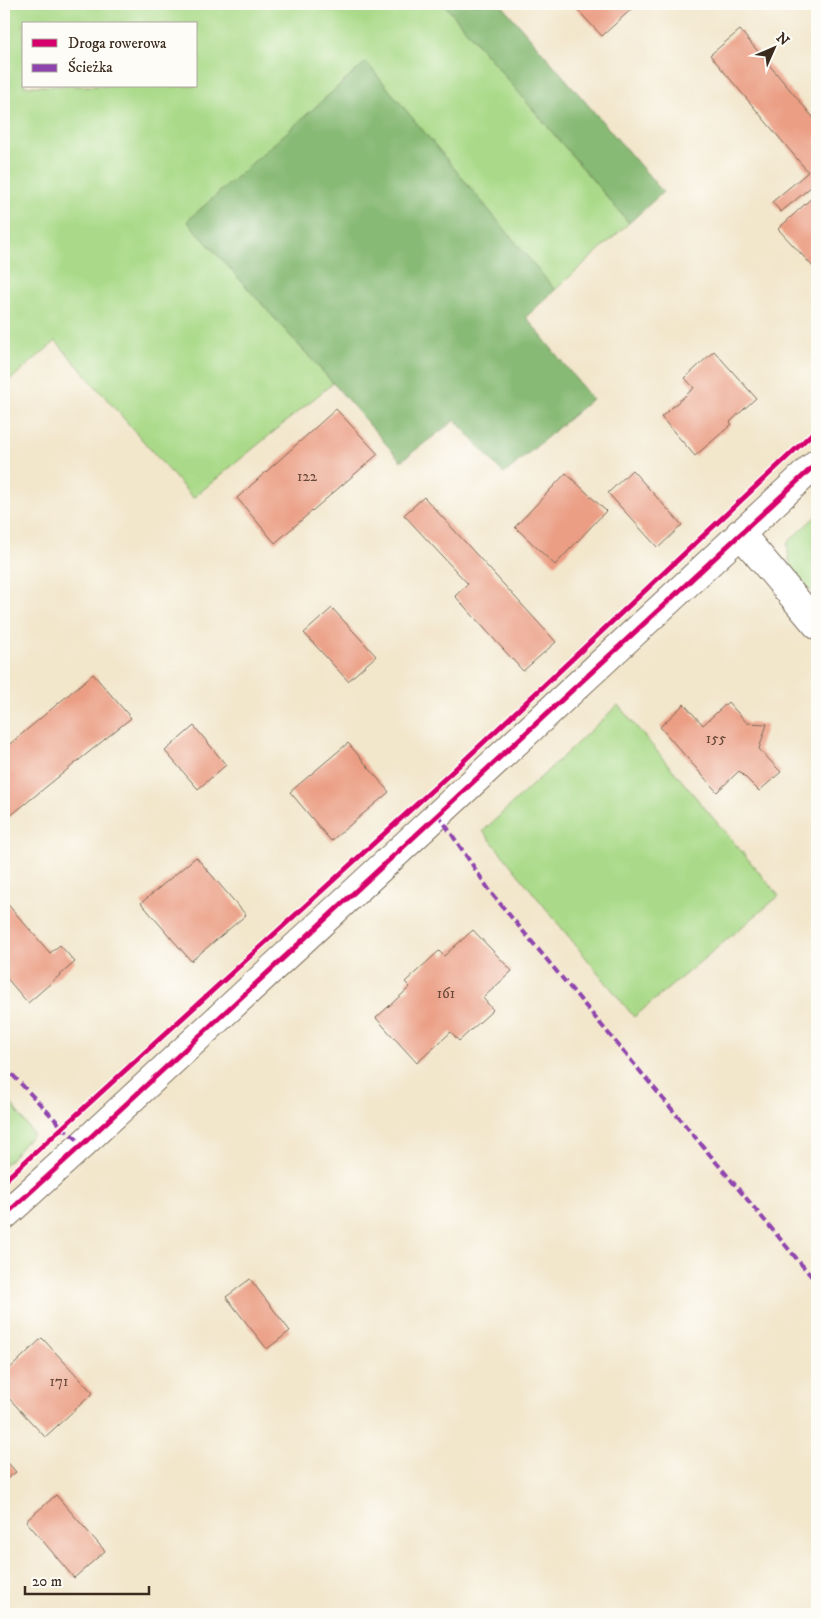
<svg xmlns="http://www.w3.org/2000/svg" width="821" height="1618" viewBox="0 0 821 1618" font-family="'IM FELL DW Pica',serif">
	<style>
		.green { fill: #aada89; stroke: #728254; fill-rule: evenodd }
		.forest { fill: #87ba75; stroke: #61724a }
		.building { fill: #eb9e84 }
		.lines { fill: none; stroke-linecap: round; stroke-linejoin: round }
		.minor-casing { stroke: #7b6c5b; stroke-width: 30 }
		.minor { stroke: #fff; stroke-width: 28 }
		.quiet { stroke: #8e44ad; stroke-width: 4; stroke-dasharray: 8 4; stroke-linecap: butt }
		.cycleway-casing { stroke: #fdfcf7; stroke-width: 8 }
		.cycleway { stroke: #d6006c; stroke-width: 5 }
		.labels { text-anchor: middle; stroke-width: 4.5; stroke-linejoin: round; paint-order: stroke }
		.number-label { font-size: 15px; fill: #674738 }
	</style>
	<rect width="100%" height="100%" fill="#fdfcf7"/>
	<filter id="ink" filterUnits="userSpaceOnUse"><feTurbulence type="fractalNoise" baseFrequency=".02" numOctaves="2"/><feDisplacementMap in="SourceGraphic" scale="10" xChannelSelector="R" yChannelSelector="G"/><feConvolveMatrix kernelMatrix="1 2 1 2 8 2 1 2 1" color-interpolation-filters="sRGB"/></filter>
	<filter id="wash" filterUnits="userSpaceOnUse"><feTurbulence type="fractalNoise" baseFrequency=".0096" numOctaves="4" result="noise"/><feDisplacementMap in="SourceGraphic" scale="20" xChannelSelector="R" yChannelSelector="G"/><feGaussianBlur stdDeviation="1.12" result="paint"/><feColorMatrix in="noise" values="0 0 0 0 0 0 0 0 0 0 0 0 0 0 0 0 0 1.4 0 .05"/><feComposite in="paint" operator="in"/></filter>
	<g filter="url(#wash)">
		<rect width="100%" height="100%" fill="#f2e6cb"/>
		<path class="green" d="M4,4H444L629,223L555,290L366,62L187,221L333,383L193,498L56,341L4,385ZM24,24H196V86H24Z
			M817,515V599L790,567L787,543Z
			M618,705L779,896L634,1017L483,831Z
			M4,1093L33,1134L4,1166Z"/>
		<path class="forest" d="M444,4H501L663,192L629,223Z
			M366,62L555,290L526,317L592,399L504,474L455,420L401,461L333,383L187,221Z"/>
		<g id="blocks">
			<path class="building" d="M572,4H637L602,36Z
				M740,30L817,122V182L781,212L772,202L808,172L710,55Z
				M817,193V271L778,229Z
				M714,351L756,398L730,422L732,424L695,456L661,417L694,388L685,378Z
				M336,409L378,454L275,543L237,498Z
				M632,470L682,525L658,548L608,493Z
				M566,473L606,511L555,565L515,527Z
				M424,497L556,642L523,671L455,596L468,584L404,515Z
				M332,608L376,656L348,681L304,633Z
				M93,674L131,718L4,821V749Z
				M728,702L747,723L767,724L759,749L781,772L759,791L739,771L717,792L660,727L684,704L703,725Z
				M194,726L226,765L198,789L165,751Z
				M348,743L389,792L331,841L290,792Z
				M196,857L246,915L191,961L141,903Z
				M4,900L50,953L60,945L75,962L28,1003L4,975Z
				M473,930L512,971L483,998L493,1010L459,1041L451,1032L417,1063L376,1018L410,987L405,982L439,951L444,956Z
				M250,1279L290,1331L267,1349L226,1297Z
				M42,1338L93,1393L45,1437L4,1393V1374Z
				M4,1458L16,1472L4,1481Z
				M56,1495L105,1551L74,1578L26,1521Z"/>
		</g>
	</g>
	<g filter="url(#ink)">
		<use href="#blocks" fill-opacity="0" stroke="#7b6c5b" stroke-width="1"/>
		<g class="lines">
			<defs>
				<path id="minor" d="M740,533L817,625
					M4,1216L83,1144L817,463"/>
			</defs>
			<use href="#minor" class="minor-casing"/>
			<use href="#minor" class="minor"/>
			<path class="quiet" d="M438,814L492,894L817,1283
				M4,1066L63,1128L83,1144"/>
			<defs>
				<path id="cycleway" d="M4,1181L453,771L817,429
					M4,1216L83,1144L817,463"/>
			</defs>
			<use href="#cycleway" class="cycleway-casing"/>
			<use href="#cycleway" class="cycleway"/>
		</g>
	</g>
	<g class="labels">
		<g class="number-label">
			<text x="307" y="481">122</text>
			<text x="716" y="743">155</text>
			<text x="446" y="998">161</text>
			<text x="59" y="1386">171</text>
		</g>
	</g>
	<rect width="821" height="1618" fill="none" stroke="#fdfcf7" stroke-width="20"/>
	<rect x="22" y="22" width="175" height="65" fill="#fdfcf7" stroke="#afa8a0"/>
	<rect x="32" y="39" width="25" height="8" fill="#d6006c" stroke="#afa8a0"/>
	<text x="68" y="48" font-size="15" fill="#3b2a1e">Droga rowerowa</text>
	<rect x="32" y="64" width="25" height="8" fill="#8e44ad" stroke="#afa8a0"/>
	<text x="68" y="72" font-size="15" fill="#3b2a1e">Ścieżka</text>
	<g transform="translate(774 48) rotate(45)" stroke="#fdfcf7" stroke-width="4" paint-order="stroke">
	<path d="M0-4L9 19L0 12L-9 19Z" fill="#3b2a1e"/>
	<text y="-8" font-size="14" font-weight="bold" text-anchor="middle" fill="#3b2a1e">N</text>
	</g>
	<path d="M25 1586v8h124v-8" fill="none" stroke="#3b2a1e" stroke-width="2.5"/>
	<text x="32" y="1586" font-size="15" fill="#3b2a1e" stroke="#fdfcf7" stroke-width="4" paint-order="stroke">20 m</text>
</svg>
